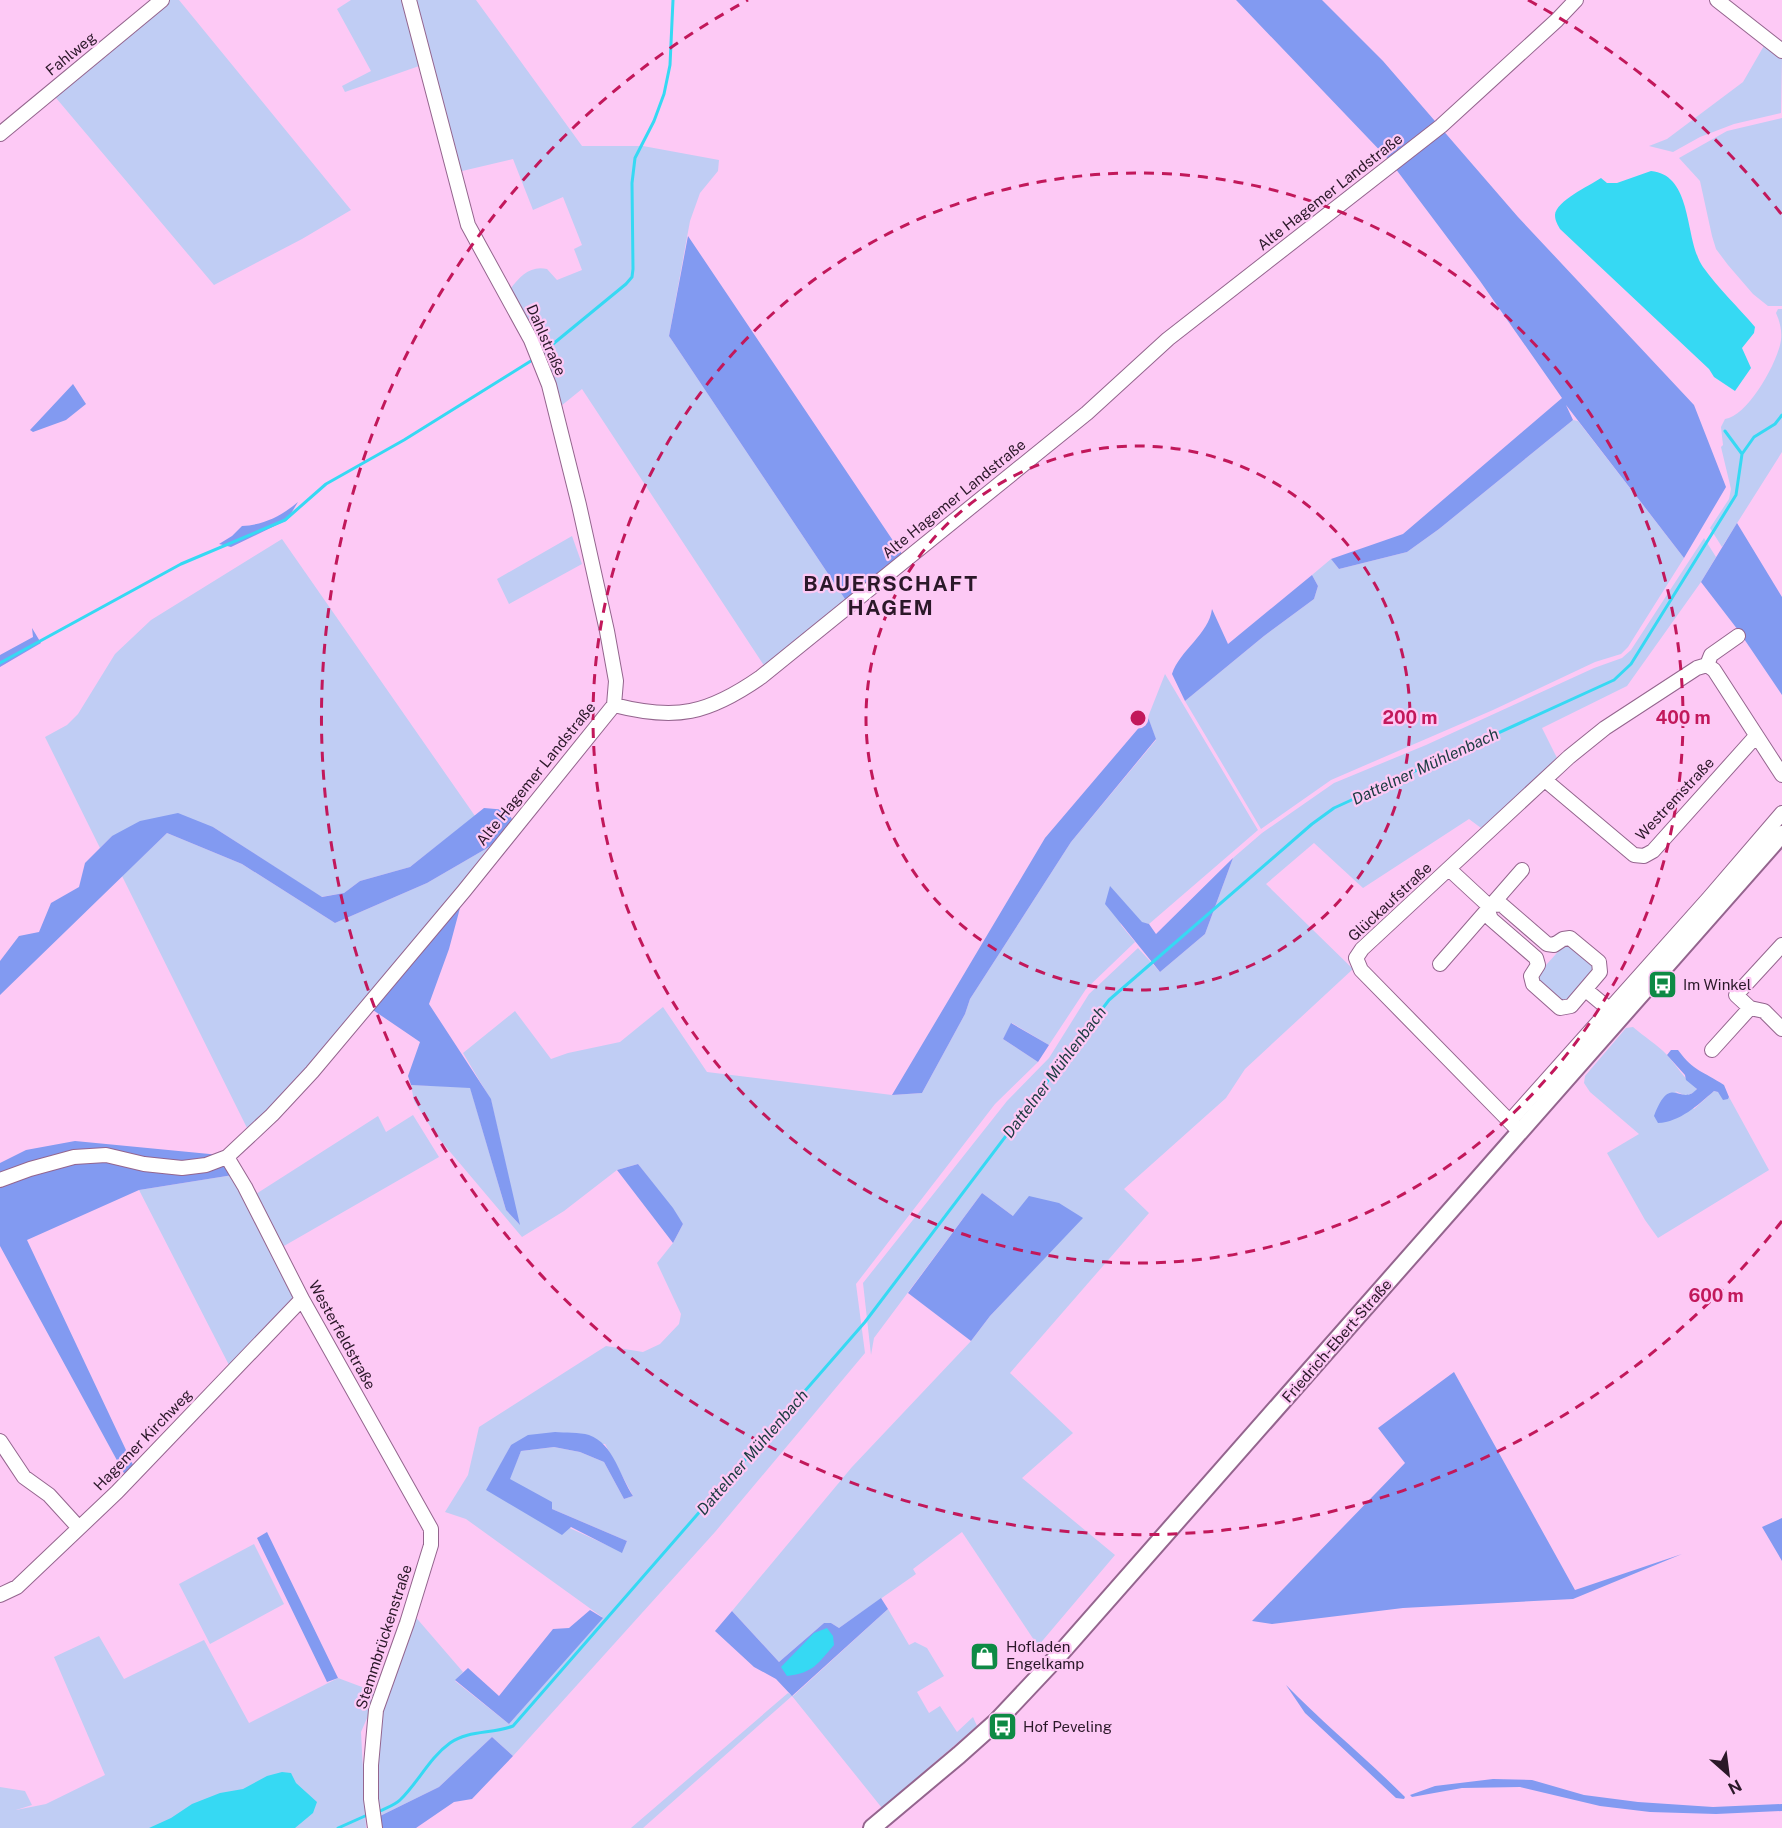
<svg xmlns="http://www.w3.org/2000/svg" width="1782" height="1828" viewBox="0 0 1782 1828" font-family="'Public Sans',sans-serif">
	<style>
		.green { fill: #c0cdf4; fill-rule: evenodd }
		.forest { fill: #829af1 }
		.water { fill: #36d9f3 }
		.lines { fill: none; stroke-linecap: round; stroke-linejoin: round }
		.stream { stroke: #36d9f3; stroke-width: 3 }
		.minor-casing { stroke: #94658e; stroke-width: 16 }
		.major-casing { stroke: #94658e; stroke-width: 20 }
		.minor { stroke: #fff; stroke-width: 14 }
		.major { stroke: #fff; stroke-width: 16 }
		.ring { fill: none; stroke: #c2185b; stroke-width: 3; stroke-dasharray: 10 8 }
		.labels { text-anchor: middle; stroke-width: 4.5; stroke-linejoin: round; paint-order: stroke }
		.street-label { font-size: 15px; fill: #2b1829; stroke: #fdc9f5 }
		.poi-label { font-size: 15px; fill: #2b1829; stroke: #fdc9f5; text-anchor: start }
		.water-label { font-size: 16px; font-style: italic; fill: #1b3b41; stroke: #fdc9f5 }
		.district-label { font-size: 21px; font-weight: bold; letter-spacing: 1.5px; fill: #2b1829; stroke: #fdc9f5 }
		.centre { fill: #c2185b; stroke: #fdc9f5; stroke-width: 3 }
		.ring-label { font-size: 18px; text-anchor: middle; font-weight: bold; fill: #c2185b; stroke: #fdc9f5; stroke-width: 4.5; stroke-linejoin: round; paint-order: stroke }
	</style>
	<rect width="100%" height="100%" fill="#fdc9f5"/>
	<path class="green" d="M166,0H179L351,210L302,239L214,285L51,92Z
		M351,0H406L422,65L345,92L342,86L371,71L337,9Z
		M414,0H476L582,146H643L719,160L718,171L700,193L690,221L669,336L847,602L765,667L582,389L561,406L511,288C520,276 531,265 547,269L557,280L582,270L574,249L582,245L563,197L533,210L513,159L458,172Z
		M1765,44L1782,56L1781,113L1734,124L1700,137L1673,152L1649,146L1667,139L1743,82Z
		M1782,118V306H1768L1753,294L1728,265L1716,249L1712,236L1700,181L1679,158L1727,131Z
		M1778,309H1782V452L1722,547L1710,528L1729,499L1731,489L1721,447L1723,445L1721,427L1725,419C1748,416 1778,362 1781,340C1782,330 1780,322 1776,313Z
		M1573,420L1578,421L1684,558L1628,647L1621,654L1595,662L1493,710L1331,780L1261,829L1185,701L1264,636L1314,599L1318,586L1312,575L1331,559L1339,569L1407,552L1439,529Z
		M572,536L582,564L509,604L497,579Z
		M1704,538L1716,557L1701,582L1627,686L1542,728L1558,760L1481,828L1469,819L1363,888L1314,843L1266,884L1353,969L1245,1069L1226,1098L1124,1189L1149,1213L1010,1373L1073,1433L1022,1478L1115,1555L1038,1646L962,1532L913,1569L916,1574L839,1628L831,1623H824L779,1662L732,1611L852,1467L971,1341L990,1316L1082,1218L1013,1216L982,1193L874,1338L871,1355L863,1283L1007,1101L1049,1058L1089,994L1138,948L1160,972L1205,934L1233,858L1262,833L1334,783L1426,745L1594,668L1622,658L1631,650Z
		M282,539L475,816L410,867L360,881L344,893L321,897L213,827L112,836L100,848L45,737L67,725L78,714L115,654L151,620Z
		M1165,674L1258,830L1149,924L1142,923L1110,887L1121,925L1135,942L1086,989L1049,1045L1012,1023L1003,1039L1038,1062L995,1104L856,1284L865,1353L715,1532L513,1756L492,1737L439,1787L380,1816L374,1780L378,1727L413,1614L463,1672L455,1681L509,1724L602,1617L466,1519L445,1512L468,1475L479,1427L606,1346L643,1352L660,1344L679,1324L681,1314L657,1263L673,1243L683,1224L638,1164L617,1170L564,1211L522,1237L435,1134L414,1101L411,1085L470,1087L506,1210L519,1224L491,1100L463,1053L515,1011L551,1059L568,1053L620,1042L663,1007L707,1072L892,1095L922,1093L965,1014L970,999L1071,842L1156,740L1148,717ZM605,1444L633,1496L624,1499L604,1462L580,1452L554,1447L521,1451L509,1479L552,1509L627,1541L622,1552L487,1490L511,1445Z
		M167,833L242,864L335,923L427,883L489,847C414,946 333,1041 249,1132L122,876Z
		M1564,945H1572L1593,964L1594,972L1568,1001L1560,1002L1538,982V974Z
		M1633,1027C1644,1037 1657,1044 1667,1055C1677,1066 1684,1079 1696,1087L1697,1091L1686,1096L1675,1091L1694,1109L1714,1091L1718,1092L1728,1099L1729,1097L1769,1170L1658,1238L1645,1220L1607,1153L1639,1134L1590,1092L1584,1083L1585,1076L1626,1028Z
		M413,1115L439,1157L284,1246L253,1196L378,1116L386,1132Z
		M233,1175L298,1298L230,1367L139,1190Z
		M254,1544L284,1604L210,1644L179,1584Z
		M888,1609L909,1645L915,1642L927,1648L944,1676L917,1692L929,1713L940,1706L957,1732L973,1717L977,1726L882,1808L792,1696L643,1828H631L788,1693L793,1696Z
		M99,1636L124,1679L204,1640L249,1723L338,1678L378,1693L361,1732L366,1828H0V1787L25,1791L32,1805L16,1810L46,1804L105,1775L54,1657Z"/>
	<path class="forest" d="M1236,0H1322L1383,61L1518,217L1694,405L1726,487L1684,558L1566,405L1573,420L1439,529L1407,552L1339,569L1331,559L1403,534L1562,398L1480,281L1389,160Z
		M688,236L904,557L847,602L669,336Z
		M73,384L86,404L66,420L33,432L30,430Z
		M298,502L287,520L231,547L219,544L232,536L242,526C264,525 281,516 298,502Z
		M1737,523L1782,597V695L1738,630L1701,582Z
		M1312,575L1318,586L1314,599L1264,636L1185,701L1172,674C1180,650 1209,634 1212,609L1228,644Z
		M32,628L41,643L0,667V655L33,637Z
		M1148,717L1156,739L1071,842L970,999L965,1014L922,1093L892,1095L1045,838Z
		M484,808L507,810L514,823L489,847L427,883L335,923L242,864L167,833L0,995V961L19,936L39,932L51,903L79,887L85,863L112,836L140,821L178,813L213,827L322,897L344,893L360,881L410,867Z
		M1233,858L1205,934L1160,972L1105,904L1110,886L1142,922L1149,924L1156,934Z
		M455,905L460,908L449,949L429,1004L491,1099L520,1225L506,1210L470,1088L411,1085L408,1076L420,1042L370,1008Z
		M1011,1023L1049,1045L1038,1062L1003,1039Z
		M1671,1050H1678C1694,1072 1703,1071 1724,1085L1729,1097L1728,1099L1723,1100L1718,1092L1714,1091C1698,1105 1680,1122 1658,1123L1654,1116C1671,1071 1680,1108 1697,1089L1686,1080L1685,1075L1667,1055Z
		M75,1141L220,1155L233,1175L139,1190L27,1240L134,1467L125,1475L0,1246V1163L26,1150Z
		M638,1164L673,1208L683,1224L673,1243L617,1170Z
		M982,1193L1013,1216L1029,1196L1059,1203L1083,1218L990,1316L971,1341L908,1293Z
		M1454,1372L1575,1590L1682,1554L1573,1599L1403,1608L1272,1624L1252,1621L1405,1463L1378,1428Z
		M555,1432C565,1433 579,1432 589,1435C614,1444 620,1477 633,1496L624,1499L604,1462L580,1452L554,1447L521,1451L510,1479L552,1502V1509L627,1541L622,1553L571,1527L562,1535L486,1490L511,1445L528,1435Z
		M1782,1518V1561L1762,1527Z
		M267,1532L338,1678L327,1682L257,1538Z
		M881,1598L888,1609L792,1696L776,1679L754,1667L715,1631L732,1611L779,1662L824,1623H831L839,1628Z
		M590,1610L603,1618L509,1724L455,1680L468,1668L499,1696L553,1629L569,1628Z
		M1286,1685C1324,1724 1366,1758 1405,1797L1404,1799L1396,1798L1305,1713Z
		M492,1737L513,1756L472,1799L454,1802L416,1828H380V1816L439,1787Z
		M1493,1779L1532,1780L1584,1795L1638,1802L1713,1807L1782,1804V1811L1716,1814L1650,1812L1600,1806L1520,1787L1462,1788L1412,1797L1410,1795L1435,1786Z"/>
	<path class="water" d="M1651,171C1694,175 1684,240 1703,267C1718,288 1738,307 1755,327L1754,333L1742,348L1751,368L1735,391L1714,377L1709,369L1560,229C1558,225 1555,221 1555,215C1556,201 1589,186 1601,178L1607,183H1617Z
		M827,1628L833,1636L834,1645C818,1663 814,1673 787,1676L781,1667L814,1633Z
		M282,1772L291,1773L296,1783L317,1802L313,1813L295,1828H149L171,1818L192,1804L220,1793L243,1789L267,1776Z"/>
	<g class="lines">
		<path class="stream" d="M542,353L626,284L632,277L633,269L632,183L635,158L654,121L664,94L670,65L673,0
			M1725,431L1742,454
			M0,663L181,564L285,520L326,484L404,440L534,359
			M380,1811C386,1808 395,1805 400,1800C418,1783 429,1758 450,1743C468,1730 493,1734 513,1726L865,1322L1109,1000L1312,824L1334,808L1614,680L1631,664L1736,495L1742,454L1754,437L1775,424L1782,415
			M338,1828L365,1816"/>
		<defs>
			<path id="minor" d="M409,0L468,225L531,340L549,385L579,505L607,631L616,681L614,705
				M1717,0L1782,51
				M0,134L162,0
				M1707,665L1714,670L1782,775
				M1707,665L1711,655L1738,636
				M614,705C676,721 708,714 761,677L1087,413L1168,339L1441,126L1557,20L1576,0
				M1545,780L1634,855L1644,856L1653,851L1756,736
				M1449,869L1490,907
				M1488,911L1491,919L1536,958L1538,965L1531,976L1533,984L1560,1008L1571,1006L1600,972L1599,962L1570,938L1563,939L1554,945L1547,944L1502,905L1494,904
				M1782,945L1736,995L1750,1008L1764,1011L1782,1029
				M1440,964L1522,870
				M1586,990L1610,1010
				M1712,1050L1750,1008
				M1510,1121L1709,898L1782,813
				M1520,1132L1361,970L1356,958L1362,949L1569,757L1605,728L1697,668L1707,665
				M227,1157L245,1187L302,1299L431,1529V1545L407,1623L376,1710L371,1765V1799L375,1828
				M0,1180L30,1169L74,1157L106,1155L144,1164L182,1168L206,1165L227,1157L272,1115L312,1072L464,891L614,705
				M0,1441L24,1477L49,1495L79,1528
				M0,1595L17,1587L117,1492L302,1299"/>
			<path id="major" d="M872,1828L959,1755L996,1722L1060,1654L1782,834"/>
		</defs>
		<use href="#minor" class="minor-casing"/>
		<use href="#major" class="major-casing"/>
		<use href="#minor" class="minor"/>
		<use href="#major" class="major"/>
	</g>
	<g class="ring">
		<circle cx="1138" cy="718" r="272"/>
		<circle cx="1138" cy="718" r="545"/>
		<path d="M1782 1221A817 817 0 1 1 748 0M1528 0A817 817 0 0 1 1782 215"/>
	</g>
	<defs>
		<symbol id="bus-square" viewBox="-11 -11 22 22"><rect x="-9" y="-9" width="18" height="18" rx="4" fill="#0e8a45" stroke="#fdc9f5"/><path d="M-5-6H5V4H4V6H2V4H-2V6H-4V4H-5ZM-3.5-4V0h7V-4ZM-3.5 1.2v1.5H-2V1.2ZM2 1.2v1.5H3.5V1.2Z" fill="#fff"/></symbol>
		<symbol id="shop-square" viewBox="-11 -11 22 22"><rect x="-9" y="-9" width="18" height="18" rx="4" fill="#0e8a45" stroke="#fdc9f5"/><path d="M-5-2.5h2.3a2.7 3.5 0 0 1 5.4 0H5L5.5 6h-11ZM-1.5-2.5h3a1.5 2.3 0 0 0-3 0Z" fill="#fff"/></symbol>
	</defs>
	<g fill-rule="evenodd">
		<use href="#bus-square" x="1646" y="968" width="33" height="33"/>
		<use href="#shop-square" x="968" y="1640" width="33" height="33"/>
		<use href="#bus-square" x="986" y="1710" width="33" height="33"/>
	</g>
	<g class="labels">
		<g class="street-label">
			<text transform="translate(71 54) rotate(-39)" y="5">Fahlweg</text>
			<text transform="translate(1330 192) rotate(-38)" y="5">Alte Hagemer Landstraße</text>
			<text transform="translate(546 340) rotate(66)" y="5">Dahlstraße</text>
			<text transform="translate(954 499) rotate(-39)" y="5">Alte Hagemer Landstraße</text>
			<text transform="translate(536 774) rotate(-51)" y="5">Alte Hagemer Landstraße</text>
			<text transform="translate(1675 799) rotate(-47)" y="5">Westremstraße</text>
			<text transform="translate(1390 902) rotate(-43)" y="5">Glückaufstraße</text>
			<text transform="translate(342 1335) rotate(61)" y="5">Westerfeldstraße</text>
			<text transform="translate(1337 1341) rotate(-49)" y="5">Friedrich-Ebert-Straße</text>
			<text transform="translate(143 1440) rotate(-46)" y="5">Hagemer Kirchweg</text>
			<text transform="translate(384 1637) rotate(-72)" y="5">Stemmbrückenstraße</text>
		</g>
		<g class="poi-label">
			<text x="1683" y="990">Im Winkel</text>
			<text x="1006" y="1652">Hofladen<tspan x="1006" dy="17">Engelkamp</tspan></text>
			<text x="1023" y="1732">Hof Peveling</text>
		</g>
		<g class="water-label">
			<text transform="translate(1425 766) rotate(-25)" y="6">Dattelner Mühlenbach</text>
			<text transform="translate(1054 1072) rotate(-53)" y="6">Dattelner Mühlenbach</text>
			<text transform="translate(752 1452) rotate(-49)" y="6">Dattelner Mühlenbach</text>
		</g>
		<g class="district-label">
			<text x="891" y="591">BAUERSCHAFT<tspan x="891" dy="24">HAGEM</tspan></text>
		</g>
	</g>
	<circle cx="1138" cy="718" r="9" class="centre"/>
	<g class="ring-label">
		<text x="1410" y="724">200 m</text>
		<text x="1683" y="724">400 m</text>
		<text x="1716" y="1302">600 m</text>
	</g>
	<g transform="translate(1728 1774) rotate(152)" stroke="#fdc9f5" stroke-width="4.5" paint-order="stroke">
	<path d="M0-4.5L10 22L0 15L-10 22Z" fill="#2b1829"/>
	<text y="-9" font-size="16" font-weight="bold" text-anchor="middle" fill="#2b1829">N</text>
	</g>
</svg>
